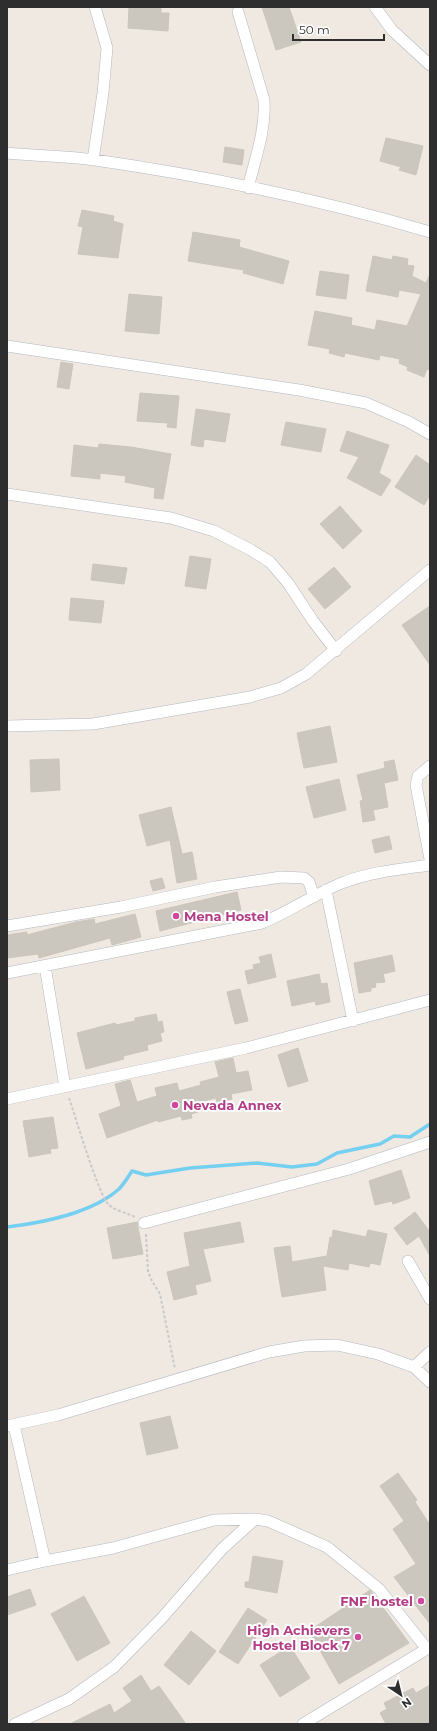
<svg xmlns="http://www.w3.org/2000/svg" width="437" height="1731" viewBox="0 0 437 1731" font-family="Montserrat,sans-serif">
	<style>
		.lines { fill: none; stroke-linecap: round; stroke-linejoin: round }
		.stream { stroke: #75cff0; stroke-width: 3.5 }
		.building { fill: #cbc7bf; stroke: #cbc5ba }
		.minor-casing { stroke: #b4b7c1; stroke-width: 12 }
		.path { stroke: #c9c9c9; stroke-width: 2; stroke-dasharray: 3 2; stroke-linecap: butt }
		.minor { stroke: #fff; stroke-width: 11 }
		.hotel-dot { fill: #d1479c; stroke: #fff; stroke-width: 1.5 }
		.labels { text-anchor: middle; stroke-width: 4; stroke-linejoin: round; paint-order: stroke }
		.hotel-label { font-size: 13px; font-weight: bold; fill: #b23c85; stroke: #fff; text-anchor: start }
	</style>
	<rect width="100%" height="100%" fill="#efe9e1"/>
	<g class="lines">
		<path class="stream" d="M7,1227C42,1223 92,1213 119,1189C124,1184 128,1177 132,1171L146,1175L190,1168L257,1163L292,1167L317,1164L337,1153L380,1144L394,1136L410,1137L430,1124"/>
	</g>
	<path class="building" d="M129,7H161V13H169L168,31L128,28Z
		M262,7H289L301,42L276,50Z
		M386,138L423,146L416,175L399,170L401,167L380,161Z
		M225,147L244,150L242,165L223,162Z
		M82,210L114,216L113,221L123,224L118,258L78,254L83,227L78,226Z
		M193,232L240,240L239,247L289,261L283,284L243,273L244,270L188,261Z
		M373,256L392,260L393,256L408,259L407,265L414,266L412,276L426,283L430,274V370L427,369L424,377L407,370L408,367L399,363L400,359L380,355L379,360L345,353L344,357L329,353L330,349L308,345L315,311L352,318L351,325L375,330L377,320L407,326L421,294L399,290L398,297L366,291Z
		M320,271L349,275L346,299L316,295Z
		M129,294L162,297L159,334L125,331Z
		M61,362L73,364L69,389L57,387Z
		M140,393L179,396L176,428L167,427L168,423L137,421Z
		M196,409L230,414L225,442L204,439L203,447L191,445Z
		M286,422L326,429L321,452L281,445Z
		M347,431L389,445L379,473L391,480L381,496L347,478L359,457L340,451Z
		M99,444L131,447L171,454L163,499L154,498L155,488L125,482L126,476L100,473V479L71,476L74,445L98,448Z
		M416,455L430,465V495L424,505L395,487Z
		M340,506L362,531L343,549L320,524Z
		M190,556L211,559L206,589L185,586Z
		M93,564L127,568L124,584L91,580Z
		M334,567L351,587L325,609L308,589Z
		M71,598L104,601L101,623L69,620Z
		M430,606V665L402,625Z
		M330,726L337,762L304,768L297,733Z
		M59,759L60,790L31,792L30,760Z
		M394,760L398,780L384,783L388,807L373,810L375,820L363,822L360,801L363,800L357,775L385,768L384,762Z
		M339,779L346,810L314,818L306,787Z
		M171,807L182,854L192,852L197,879L177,883L170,840L147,846L139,815Z
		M389,836L392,849L375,853L372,840Z
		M162,878L165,888L153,891L150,881Z
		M237,892L241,910L160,931L156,911Z
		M135,914L141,937L112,945L110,938L39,958L38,954L7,958V935L27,932V935L76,922L94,919L95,924Z
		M271,954L276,977L248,984L245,971L254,969L253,965L261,963L259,957Z
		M392,955L395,971L383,974L385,982L375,983L376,987L371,988V991L359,993L354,963Z
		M319,974L321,984L327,983L330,1002L316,1005L315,1001L292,1006L287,981Z
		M240,989L248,1021L235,1024L227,992Z
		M156,1014L158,1022L162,1021L164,1032L160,1033L162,1041L147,1045L148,1050L123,1056L124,1059L86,1069L77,1033L115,1023L116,1025L135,1021V1018Z
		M298,1048L308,1081L288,1087L278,1055Z
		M233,1058L236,1073L248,1071L252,1090L231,1094L232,1099L217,1102L216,1098L196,1103L198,1112L191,1114L192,1118L182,1120L181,1116L158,1122V1120L107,1138L99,1114L121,1106L115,1084L130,1080L137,1102L157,1096L155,1088L177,1083L179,1091L201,1085L200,1082L219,1077L215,1062Z
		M53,1117L58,1148L50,1149L51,1153L29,1157L23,1121Z
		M401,1170L410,1198L393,1204L392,1201L375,1205L369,1181Z
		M415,1212L430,1232V1256L419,1236L407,1245L394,1228Z
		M137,1222L143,1254L113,1259L107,1228Z
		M240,1222L244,1242L203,1249L211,1281L195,1285L197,1294L174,1300L167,1272L190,1266L184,1233Z
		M333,1230L366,1237L368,1230L387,1234L380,1265L370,1263L369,1267L349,1263L348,1270L323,1266L326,1290L282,1297L274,1248L290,1246L292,1262L327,1256L330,1237L332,1238Z
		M170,1416L178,1448L147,1455L140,1423Z
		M398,1473L417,1500L415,1502L430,1525V1624L394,1577L416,1564L393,1529L404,1521L380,1486Z
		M253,1556L283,1561L277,1593L245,1587V1582H249Z
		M30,1589L36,1605L7,1615V1597Z
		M370,1590L409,1643L339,1684L309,1631Z
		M84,1596L110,1643L77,1661L51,1614Z
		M248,1608L267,1620L238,1664L219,1652Z
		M191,1631L216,1651L189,1685L164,1665Z
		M290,1646L310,1678L280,1697L260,1665Z
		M141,1675L151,1691L159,1686L186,1724H70L110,1704L114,1713L132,1701L123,1688Z
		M430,1685V1724H386L380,1713L387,1709L384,1703L413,1688L416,1693Z"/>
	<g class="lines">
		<defs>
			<path id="minor" d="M375,7L392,30L430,65
				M238,12L264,100C266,130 255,159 248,188
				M7,153C36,156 66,156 95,160C206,176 322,200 430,232
				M93,160L103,93L107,48L95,7
				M7,346L299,390L366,403L409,422L430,434
				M7,494L171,518L214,531L251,550L270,562L288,583L313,621L336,651
				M7,726L93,724L250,697L281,688L306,674L430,570
				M430,766L418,776L416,785L430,859
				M326,890L353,1021
				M7,926L121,907L215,887L281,877L304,878L309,882L314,897
				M45,966L65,1087
				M7,973L262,923C290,911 315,894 342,883C369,872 401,869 430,865
				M7,1099L246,1048L430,1000
				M144,1223L349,1169L430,1142
				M408,1261L430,1299
				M414,1367L430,1352
				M14,1425L45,1561
				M7,1426L58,1415L269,1352L304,1346L337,1345L378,1354L414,1367L430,1382
				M7,1570L45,1561L113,1548L214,1520L255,1519L268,1521L327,1547L379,1589L427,1649
				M15,1724L69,1699L114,1667L162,1618L222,1549L255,1519
				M303,1724L430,1647"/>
		</defs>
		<use href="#minor" class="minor-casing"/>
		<path class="path" d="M69,1098C75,1115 99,1197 109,1205C116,1211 127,1213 135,1217
			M146,1234L148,1272L152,1281L160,1294L175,1369"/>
		<use href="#minor" class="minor"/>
	</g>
	<g class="hotel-dot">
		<circle cx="176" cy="916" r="4"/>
		<circle cx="175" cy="1105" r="4"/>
		<circle cx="421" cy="1601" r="4"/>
		<circle cx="358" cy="1637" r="4"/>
	</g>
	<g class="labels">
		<g class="hotel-label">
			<text x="184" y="921">Mena Hostel</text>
			<text x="183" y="1110">Nevada Annex</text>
			<text x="413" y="1606" text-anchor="end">FNF hostel</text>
			<text x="350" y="1635" text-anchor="end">High Achievers<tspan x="350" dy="15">Hostel Block 7</tspan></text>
		</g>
	</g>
	<rect width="437" height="1731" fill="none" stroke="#2e2e2e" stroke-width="16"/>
	<g transform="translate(401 1695) rotate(145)" stroke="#ffffff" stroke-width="3" paint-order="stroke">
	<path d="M0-3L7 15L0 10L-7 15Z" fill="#2e2e2e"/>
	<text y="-6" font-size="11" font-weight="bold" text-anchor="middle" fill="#2e2e2e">N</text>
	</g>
	<path d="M293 34v6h91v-6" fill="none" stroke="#2e2e2e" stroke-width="2"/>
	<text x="299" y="34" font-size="12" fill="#2e2e2e" stroke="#ffffff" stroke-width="3" paint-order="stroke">50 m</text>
</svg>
